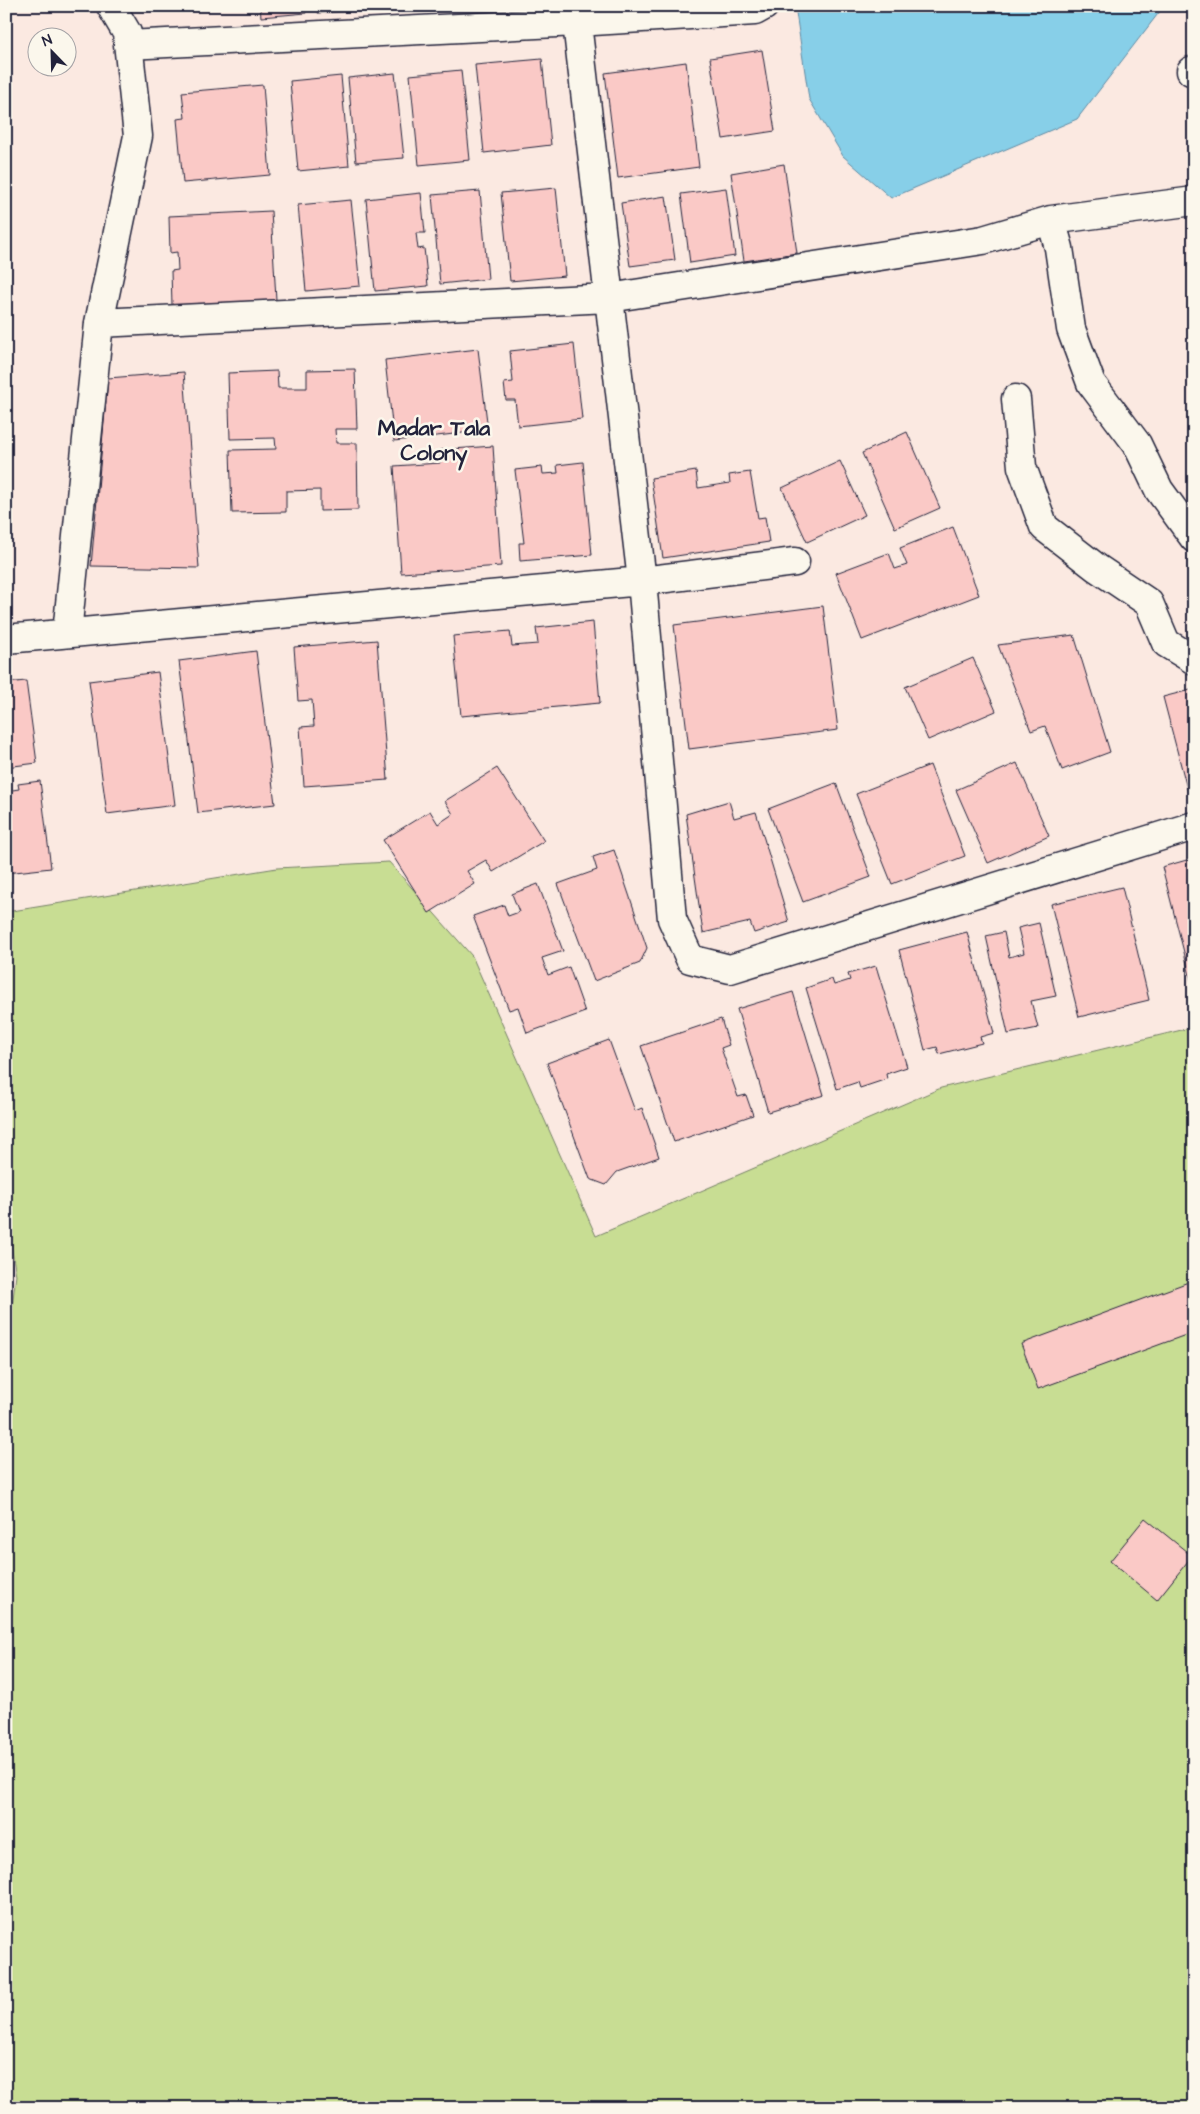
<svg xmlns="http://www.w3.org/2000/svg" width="1200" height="2114" viewBox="0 0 1200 2114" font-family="'Architects Daughter',sans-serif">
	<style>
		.green { fill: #c8dd93; stroke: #758067 }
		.water { fill: #87cfe8; stroke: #5f8aa3 }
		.building { fill: #fac9c6; stroke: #22223b }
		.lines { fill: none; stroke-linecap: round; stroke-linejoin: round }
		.minor-casing { stroke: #22223b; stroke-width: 31 }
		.minor { stroke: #fbf7ec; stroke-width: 28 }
		.labels { text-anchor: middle; stroke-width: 5; stroke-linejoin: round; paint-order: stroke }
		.district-label { font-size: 22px; font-weight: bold; fill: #22223b; stroke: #fbf7ec }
	</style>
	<rect width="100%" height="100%" fill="#fbe9e1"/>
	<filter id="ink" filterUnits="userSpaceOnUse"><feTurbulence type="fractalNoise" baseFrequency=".02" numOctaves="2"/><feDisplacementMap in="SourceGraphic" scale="10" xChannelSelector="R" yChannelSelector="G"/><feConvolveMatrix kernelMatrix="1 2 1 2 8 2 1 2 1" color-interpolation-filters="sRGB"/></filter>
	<g filter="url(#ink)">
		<path class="green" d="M389,862L472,956L596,1236L941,1088L1194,1027V2108H6V1354L16,1275L6,1215V912L277,868Z"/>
		<path class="water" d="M795,6H1164L1077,119L891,198L843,156L809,99Z"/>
		<path class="building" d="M260,6H305L306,13L261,17Z
			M318,6H394L395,9L318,13Z
			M762,50L775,131L723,139L710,58Z
			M542,59L551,145L484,153L475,65Z
			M686,62L699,167L618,178L605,73Z
			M461,70L470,160L419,165L410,75Z
			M395,73L404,158L356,162L348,78Z
			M341,76L349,166L298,171L290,81Z
			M263,85L270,175L183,183L177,119L185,118L182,92Z
			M784,164L797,253L744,261L731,173Z
			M556,188L565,276L510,281L501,193Z
			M726,188L735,256L690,263L681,194Z
			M480,191L488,279L440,284L432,195Z
			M421,193L425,233H416L418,249L424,248L428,286L375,291L366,199Z
			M666,196L675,260L630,266L621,203Z
			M351,200L360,286L306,291L298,205Z
			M271,211L276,300L172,305L171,271L178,270L177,252L170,253L169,216Z
			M574,344L582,419L518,426L515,400H506L504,383L513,382L510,351Z
			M478,349L488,430L394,441L385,360Z
			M355,369L357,429H335L336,443H357L358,510L320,511V490L286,491V512L232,513L230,450L276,449L275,438L230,439L228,373L277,371L278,388H307V370Z
			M184,372L199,568L91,566L108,378Z
			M907,432L940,508L895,528L862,453Z
			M493,446L501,566L401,573L394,466L440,463V450Z
			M840,461L865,515L807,542L782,488Z
			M583,462L592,555L520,561L519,543H524L515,470L542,467L543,474L558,473L557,465Z
			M696,471L698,488L730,483L729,475L750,472L758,518L765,517L769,542L663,558L651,478Z
			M953,527L979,595L862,640L836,573L889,553L895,569L907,565L900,548Z
			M823,606L838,730L689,749L674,625Z
			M593,622L600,703L461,716L453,636L510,631L512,646L538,644L536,628Z
			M1074,635L1110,752L1062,770L1045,726L1031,731L998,645Z
			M377,640L388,780L304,786L300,727L314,726L312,700L298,701L294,647Z
			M256,651L275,804L198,813L179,661Z
			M973,658L996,711L928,740L905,687Z
			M158,672L175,805L107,814L89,681Z
			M26,681L37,763L6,767V683Z
			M1194,689V795L1189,796L1163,697Z
			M1017,763L1049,836L988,863L956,790Z
			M930,765L965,856L892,884L856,794Z
			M497,768L544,841L493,872L486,860L467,871L475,884L429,913L383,840L430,811L438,824L453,814L445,801Z
			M40,781L51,868L6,873V791L19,789L18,784Z
			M836,783L871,877L803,902L768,809Z
			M729,801L734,818L756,812L789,922L754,933L750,922L703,933L686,814Z
			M614,850L647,948L640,963L594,981L558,884L597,870L593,857Z
			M1194,858V991L1162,867Z
			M538,884L563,951L542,958L548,975L569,967L585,1012L527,1033L518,1007L509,1010L473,916L504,905L508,916L519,912L512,894Z
			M1122,887L1149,1000L1079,1017L1051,904Z
			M1039,923L1056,996L1031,1001L1038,1028L1008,1034L986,936L1004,932L1009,957L1024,953L1018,928Z
			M967,932L994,1033L980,1037L982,1043L939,1054L937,1047L925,1050L899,950Z
			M876,966L907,1067L886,1074L887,1079L860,1088L858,1082L837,1089L806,988L832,979L834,985L850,980L848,974Z
			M793,992L824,1095L768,1112L737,1009Z
			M721,1019L729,1045L721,1048L738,1097L746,1095L753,1115L674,1142L641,1046Z
			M609,1040L635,1111L642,1108L659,1157L617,1172L606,1185L590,1179L547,1063Z
			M1194,1280V1332L1038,1389L1021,1344Z
			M1145,1518L1192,1556L1157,1600L1110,1561Z"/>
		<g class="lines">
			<defs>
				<path id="minor" d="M575,6L642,581L672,919L690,959L730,969L1194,826
					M128,45L577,22L755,11L764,6
					M1191,71H1194
					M1051,220L1059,248L1071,329L1091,383L1137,444L1159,490L1194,538
					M99,323L609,298L983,240L1051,220L1194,201
					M1016,399L1022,467L1044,527L1097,568L1149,603L1166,643L1194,660
					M67,633L99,323L138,136L127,33L111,6
					M6,639L642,581L795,562"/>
			</defs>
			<use href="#minor" class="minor-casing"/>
			<use href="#minor" class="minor"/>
		</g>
	</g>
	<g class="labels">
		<g class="district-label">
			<text x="434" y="435">Madar Tala<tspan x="434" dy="25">Colony</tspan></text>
		</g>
	</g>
	<rect width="1200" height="2114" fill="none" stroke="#fbf7ec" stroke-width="25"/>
	<rect x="12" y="12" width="1175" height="2089" fill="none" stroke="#22223b" stroke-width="2" filter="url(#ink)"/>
	<g transform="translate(52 52) rotate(337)"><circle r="24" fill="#fbf7ec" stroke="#a4a2a5"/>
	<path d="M0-4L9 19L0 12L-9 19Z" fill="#22223b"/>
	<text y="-8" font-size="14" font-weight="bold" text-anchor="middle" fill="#22223b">N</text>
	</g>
</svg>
